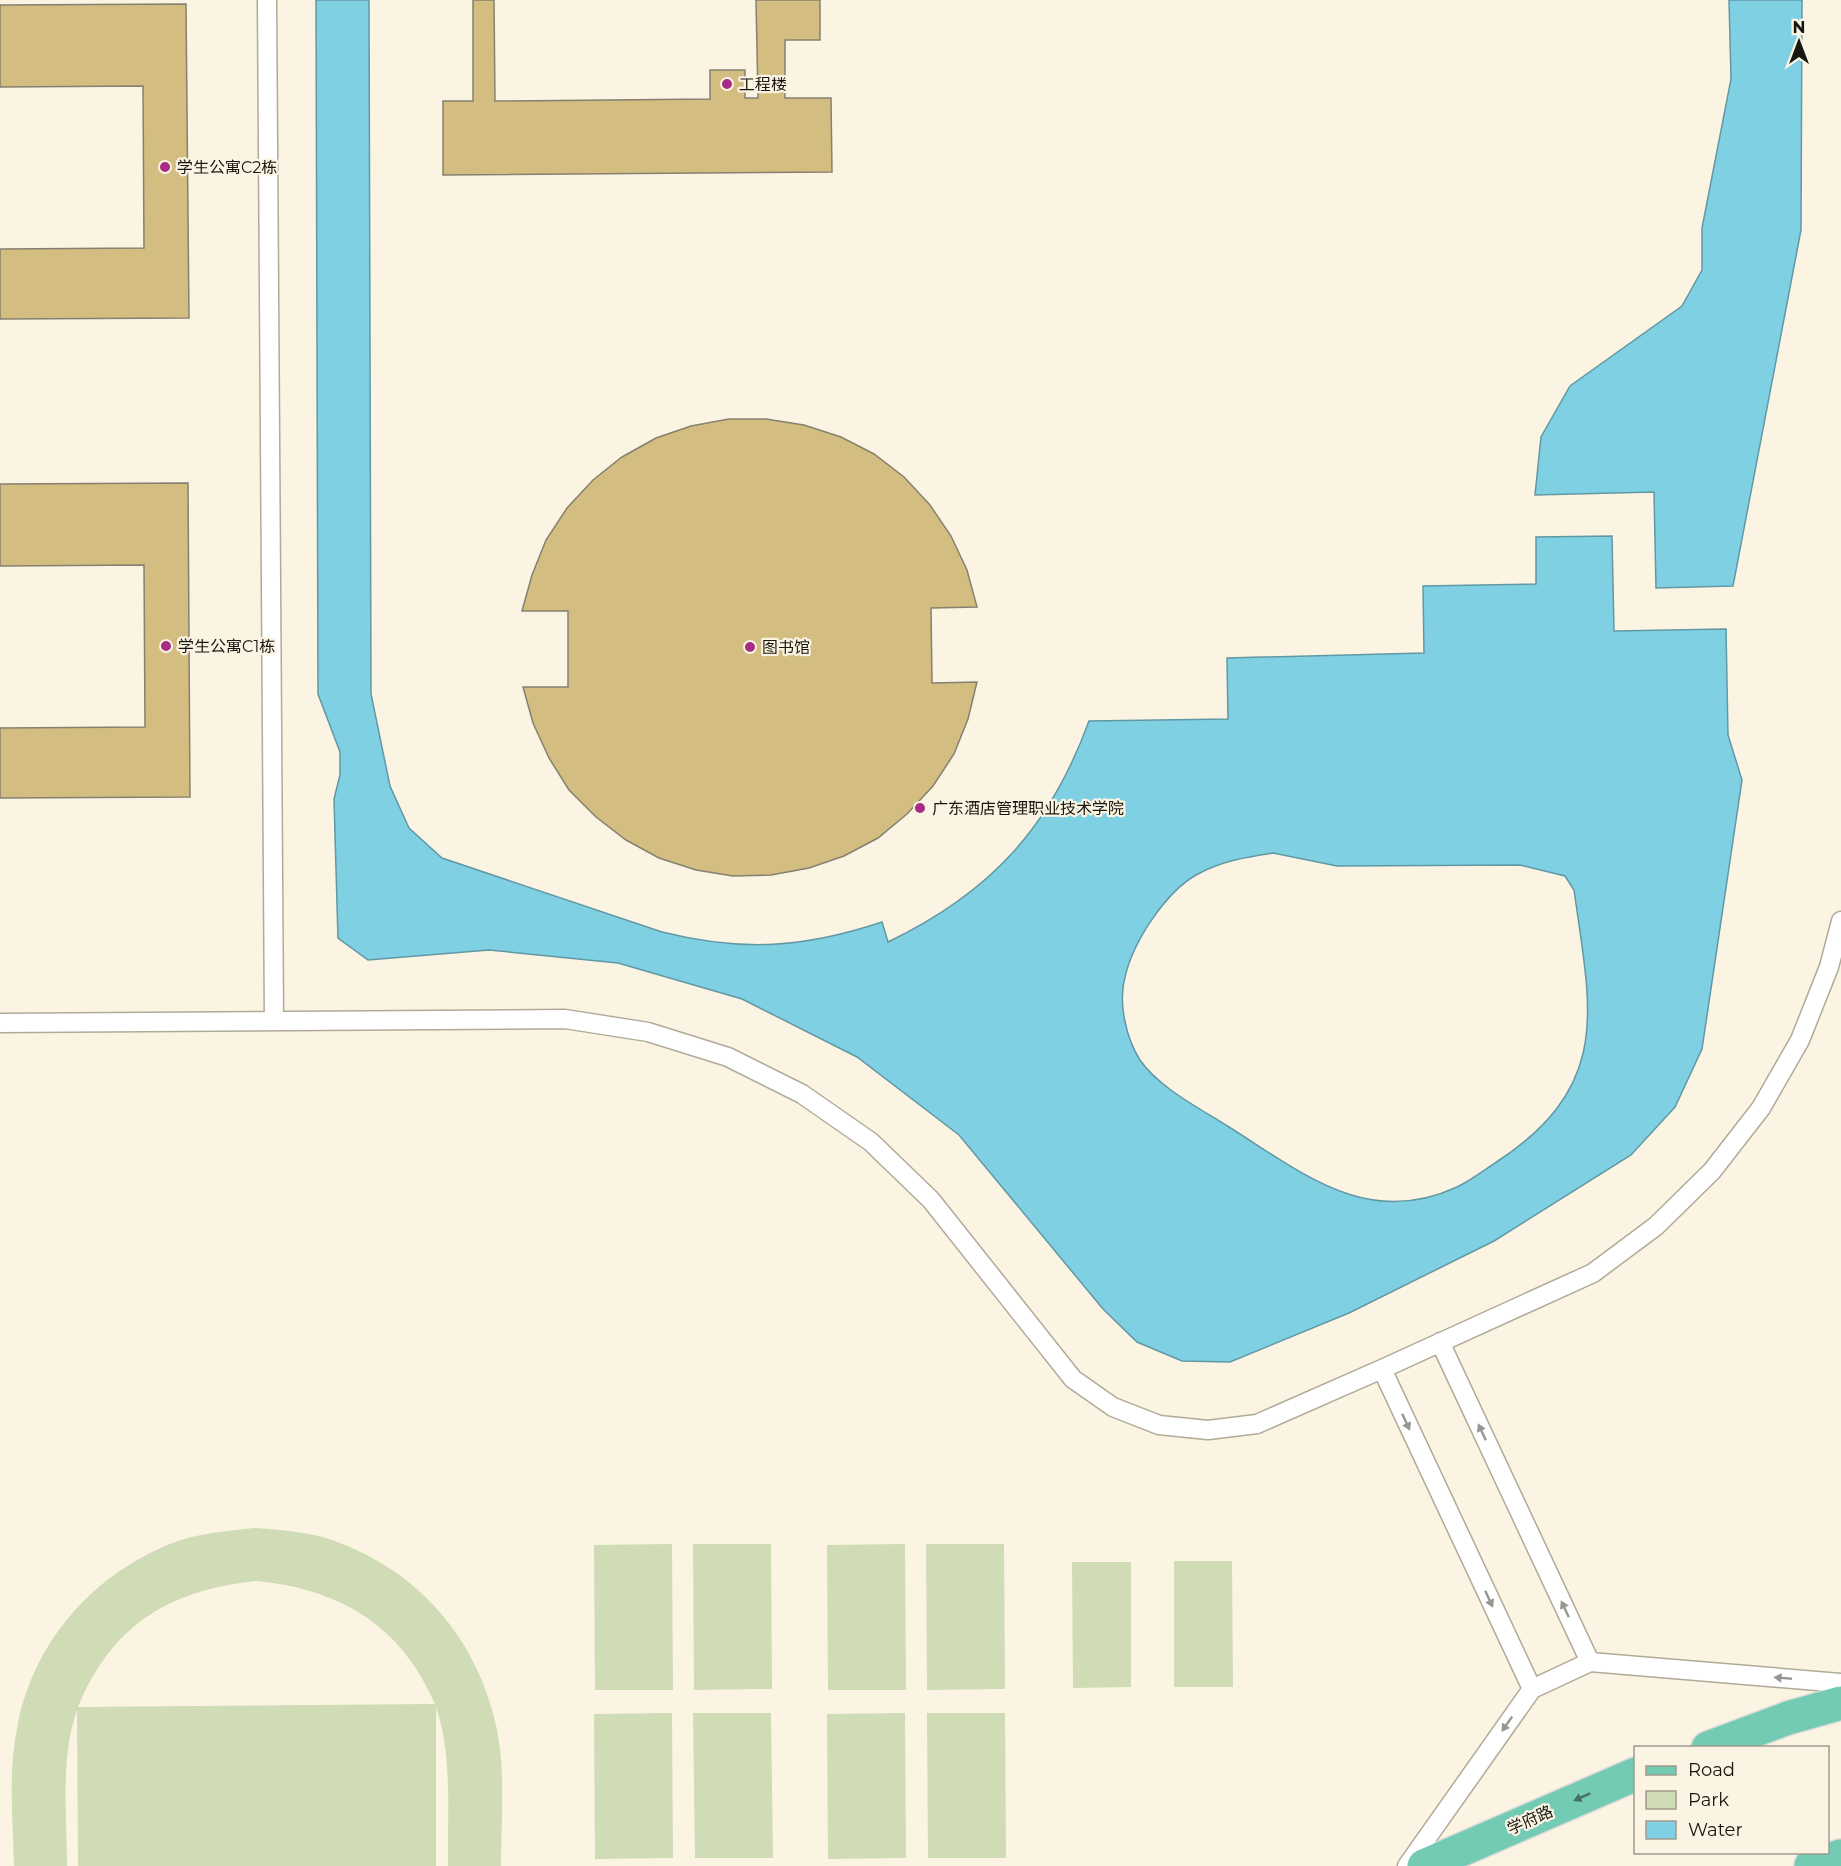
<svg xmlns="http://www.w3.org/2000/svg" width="1841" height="1866" font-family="Montserrat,'Noto Sans SC',sans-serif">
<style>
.green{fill:#cfdcb6;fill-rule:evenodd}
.water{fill:#80d0e4;stroke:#6198a4;stroke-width:1.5;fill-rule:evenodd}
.building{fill:#d3bd80;stroke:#868070;stroke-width:1.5}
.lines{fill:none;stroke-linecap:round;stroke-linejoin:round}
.lane-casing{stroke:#b0aa99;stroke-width:21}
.primary-casing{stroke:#dadad9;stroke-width:36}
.lane{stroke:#fff;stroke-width:18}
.primary{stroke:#73cbb4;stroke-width:33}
.oneway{fill:#979693}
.oneway2{fill:#467062}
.poi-dot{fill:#a62d83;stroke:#fbf4e3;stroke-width:2}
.labels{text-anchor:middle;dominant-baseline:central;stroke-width:4.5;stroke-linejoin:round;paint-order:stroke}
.poi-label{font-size:16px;fill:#181610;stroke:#fbf4e3;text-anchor:start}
.street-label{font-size:16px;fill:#181610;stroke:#fbf4e3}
</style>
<rect width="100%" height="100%" fill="#fbf4e3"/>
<!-- green -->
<path class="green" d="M255,1528C284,1530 313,1532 340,1543C421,1574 477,1640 496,1725C506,1770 501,1820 501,1866H448C447,1814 453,1757 436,1707V1866H78L77,1710C60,1759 67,1815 67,1866H14C13,1821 8,1773 17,1729C32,1644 91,1576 170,1544C197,1533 226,1531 255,1528ZM256,1581C340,1589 401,1625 435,1704L78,1707C112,1625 169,1590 256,1581Z
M672,1544L673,1690H595L594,1545Z
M693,1544H771L772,1689L694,1690Z
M905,1544L906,1690H828L827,1545Z
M926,1544H1004L1005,1689L927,1690Z
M1174,1561H1232L1233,1687H1174Z
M1072,1562H1131V1687L1073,1688Z
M672,1713L673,1858L595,1859L594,1714Z
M693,1713H771L773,1858H695Z
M905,1713L906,1858L828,1859L827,1714Z
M927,1713H1005L1006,1858H928Z"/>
<!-- water -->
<path class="water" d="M316,0H369L371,694L390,786L409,828L442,858L662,932C742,952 804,948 882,922L888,942C990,893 1050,828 1089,721L1228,719L1227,658L1424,653L1423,586L1536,584V537L1612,536L1614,631L1726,629L1728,735L1742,780L1702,1049L1675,1107L1631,1155L1494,1241L1349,1313L1230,1362L1182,1361L1137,1342L1103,1309L959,1135L857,1057L742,999L618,963L489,950L368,960L338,938L334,799L340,775V752L318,694ZM1273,853L1337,866L1520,865L1565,876L1574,890C1591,1011 1613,1086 1495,1163C1483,1171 1470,1181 1457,1187C1367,1229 1301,1172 1229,1127C1201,1109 1159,1088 1140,1060C1126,1038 1118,1003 1125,977C1133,942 1165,893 1196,875C1221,861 1246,857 1273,853Z
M1729,0H1802L1801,230L1733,586L1656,588L1654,492L1535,495L1541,437L1570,386L1682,306L1702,270V228L1731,79Z"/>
<!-- building -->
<path class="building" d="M473,0H494L495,101L710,99V70H745V98H758L756,0H820V40H785V98H831L832,172L443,175V101H473Z
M186,4L189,318L0,319V249L144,248L143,86L0,87V5Z
M729,419H766L804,425L841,437L874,454L904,477L930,505L951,536L967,570L977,607L931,608L932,683L977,682L968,719L954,754L933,786L907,814L878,838L844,856L809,868L771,875L733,876L696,870L659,858L626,840L596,817L569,790L549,758L533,723L523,687H568V611H522L532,575L546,540L567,508L593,480L622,457L656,438L691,426Z
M188,483L190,797L0,798V728L145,727L144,565L0,566V484Z"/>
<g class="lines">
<!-- lane casing -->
<g class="lane-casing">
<path id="lane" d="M267,0L274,1021
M0,1023L565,1019L648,1032L728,1057L802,1094L871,1142L931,1200L1073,1379L1113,1407L1159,1425L1208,1430L1257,1424L1382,1369L1593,1273L1656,1226L1712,1171L1761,1108L1800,1040L1829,967L1841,921
M1440,1342L1590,1662
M1382,1369L1532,1689
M1407,1866L1532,1689L1590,1662L1841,1683"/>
</g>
<!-- primary casing -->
<g class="primary-casing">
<path id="primary" d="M1708,1748L1788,1718L1841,1703
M1424,1866L1636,1774
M1811,1866L1841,1856"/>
</g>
<!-- lane -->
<use href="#lane" class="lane"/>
<!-- primary -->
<use href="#primary" class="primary"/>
</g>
<!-- one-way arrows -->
<defs><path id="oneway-solid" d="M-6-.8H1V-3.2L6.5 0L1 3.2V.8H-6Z" transform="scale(1.5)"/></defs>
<g class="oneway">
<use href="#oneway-solid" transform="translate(1406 1422) rotate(65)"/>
<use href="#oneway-solid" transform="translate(1482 1432) rotate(-115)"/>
<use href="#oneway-solid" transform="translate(1489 1599) rotate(65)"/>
<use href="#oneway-solid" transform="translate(1565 1609) rotate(-115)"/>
<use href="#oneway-solid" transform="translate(1783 1678) rotate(-175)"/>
<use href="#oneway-solid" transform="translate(1507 1724) rotate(125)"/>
</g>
<use class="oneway2" href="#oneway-solid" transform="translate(1582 1797) rotate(156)"/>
<!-- markers -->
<g class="poi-dot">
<circle cx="727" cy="84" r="6"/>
<circle cx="165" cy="167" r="6"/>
<circle cx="166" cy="646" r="6"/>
<circle cx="750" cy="647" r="6"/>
<circle cx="920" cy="808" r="6"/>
</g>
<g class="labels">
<!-- poi labels -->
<g class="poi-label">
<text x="739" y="84">工程楼</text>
<text x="177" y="167">学生公寓C2栋</text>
<text x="178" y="646">学生公寓C1栋</text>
<text x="762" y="647">图书馆</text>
<text x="932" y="808">广东酒店管理职业技术学院</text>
</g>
<!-- street labels -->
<g class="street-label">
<text transform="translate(1530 1820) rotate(-24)">学府路</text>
</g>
</g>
<!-- legend -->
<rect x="1634" y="1746" width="195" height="108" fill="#fbf4e3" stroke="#a09b8f" stroke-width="1.5"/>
<rect x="1646" y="1766" width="30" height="9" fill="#73cbb4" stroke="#a09b8f" stroke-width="1.5"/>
<text x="1688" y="1776" font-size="18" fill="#181610">Road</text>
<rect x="1646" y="1791" width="30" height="18" fill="#cfdcb6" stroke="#a09b8f" stroke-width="1.5"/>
<text x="1688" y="1806" font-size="18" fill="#181610">Park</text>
<rect x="1646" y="1821" width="30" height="18" fill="#80d0e4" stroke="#a09b8f" stroke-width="1.5"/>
<text x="1688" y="1836" font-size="18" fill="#181610">Water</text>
<!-- north arrow -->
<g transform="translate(1799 42)" stroke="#fbf4e3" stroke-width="4.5" paint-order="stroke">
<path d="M0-4.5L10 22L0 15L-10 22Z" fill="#181610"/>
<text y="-9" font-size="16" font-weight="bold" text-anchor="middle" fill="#181610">N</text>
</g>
</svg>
